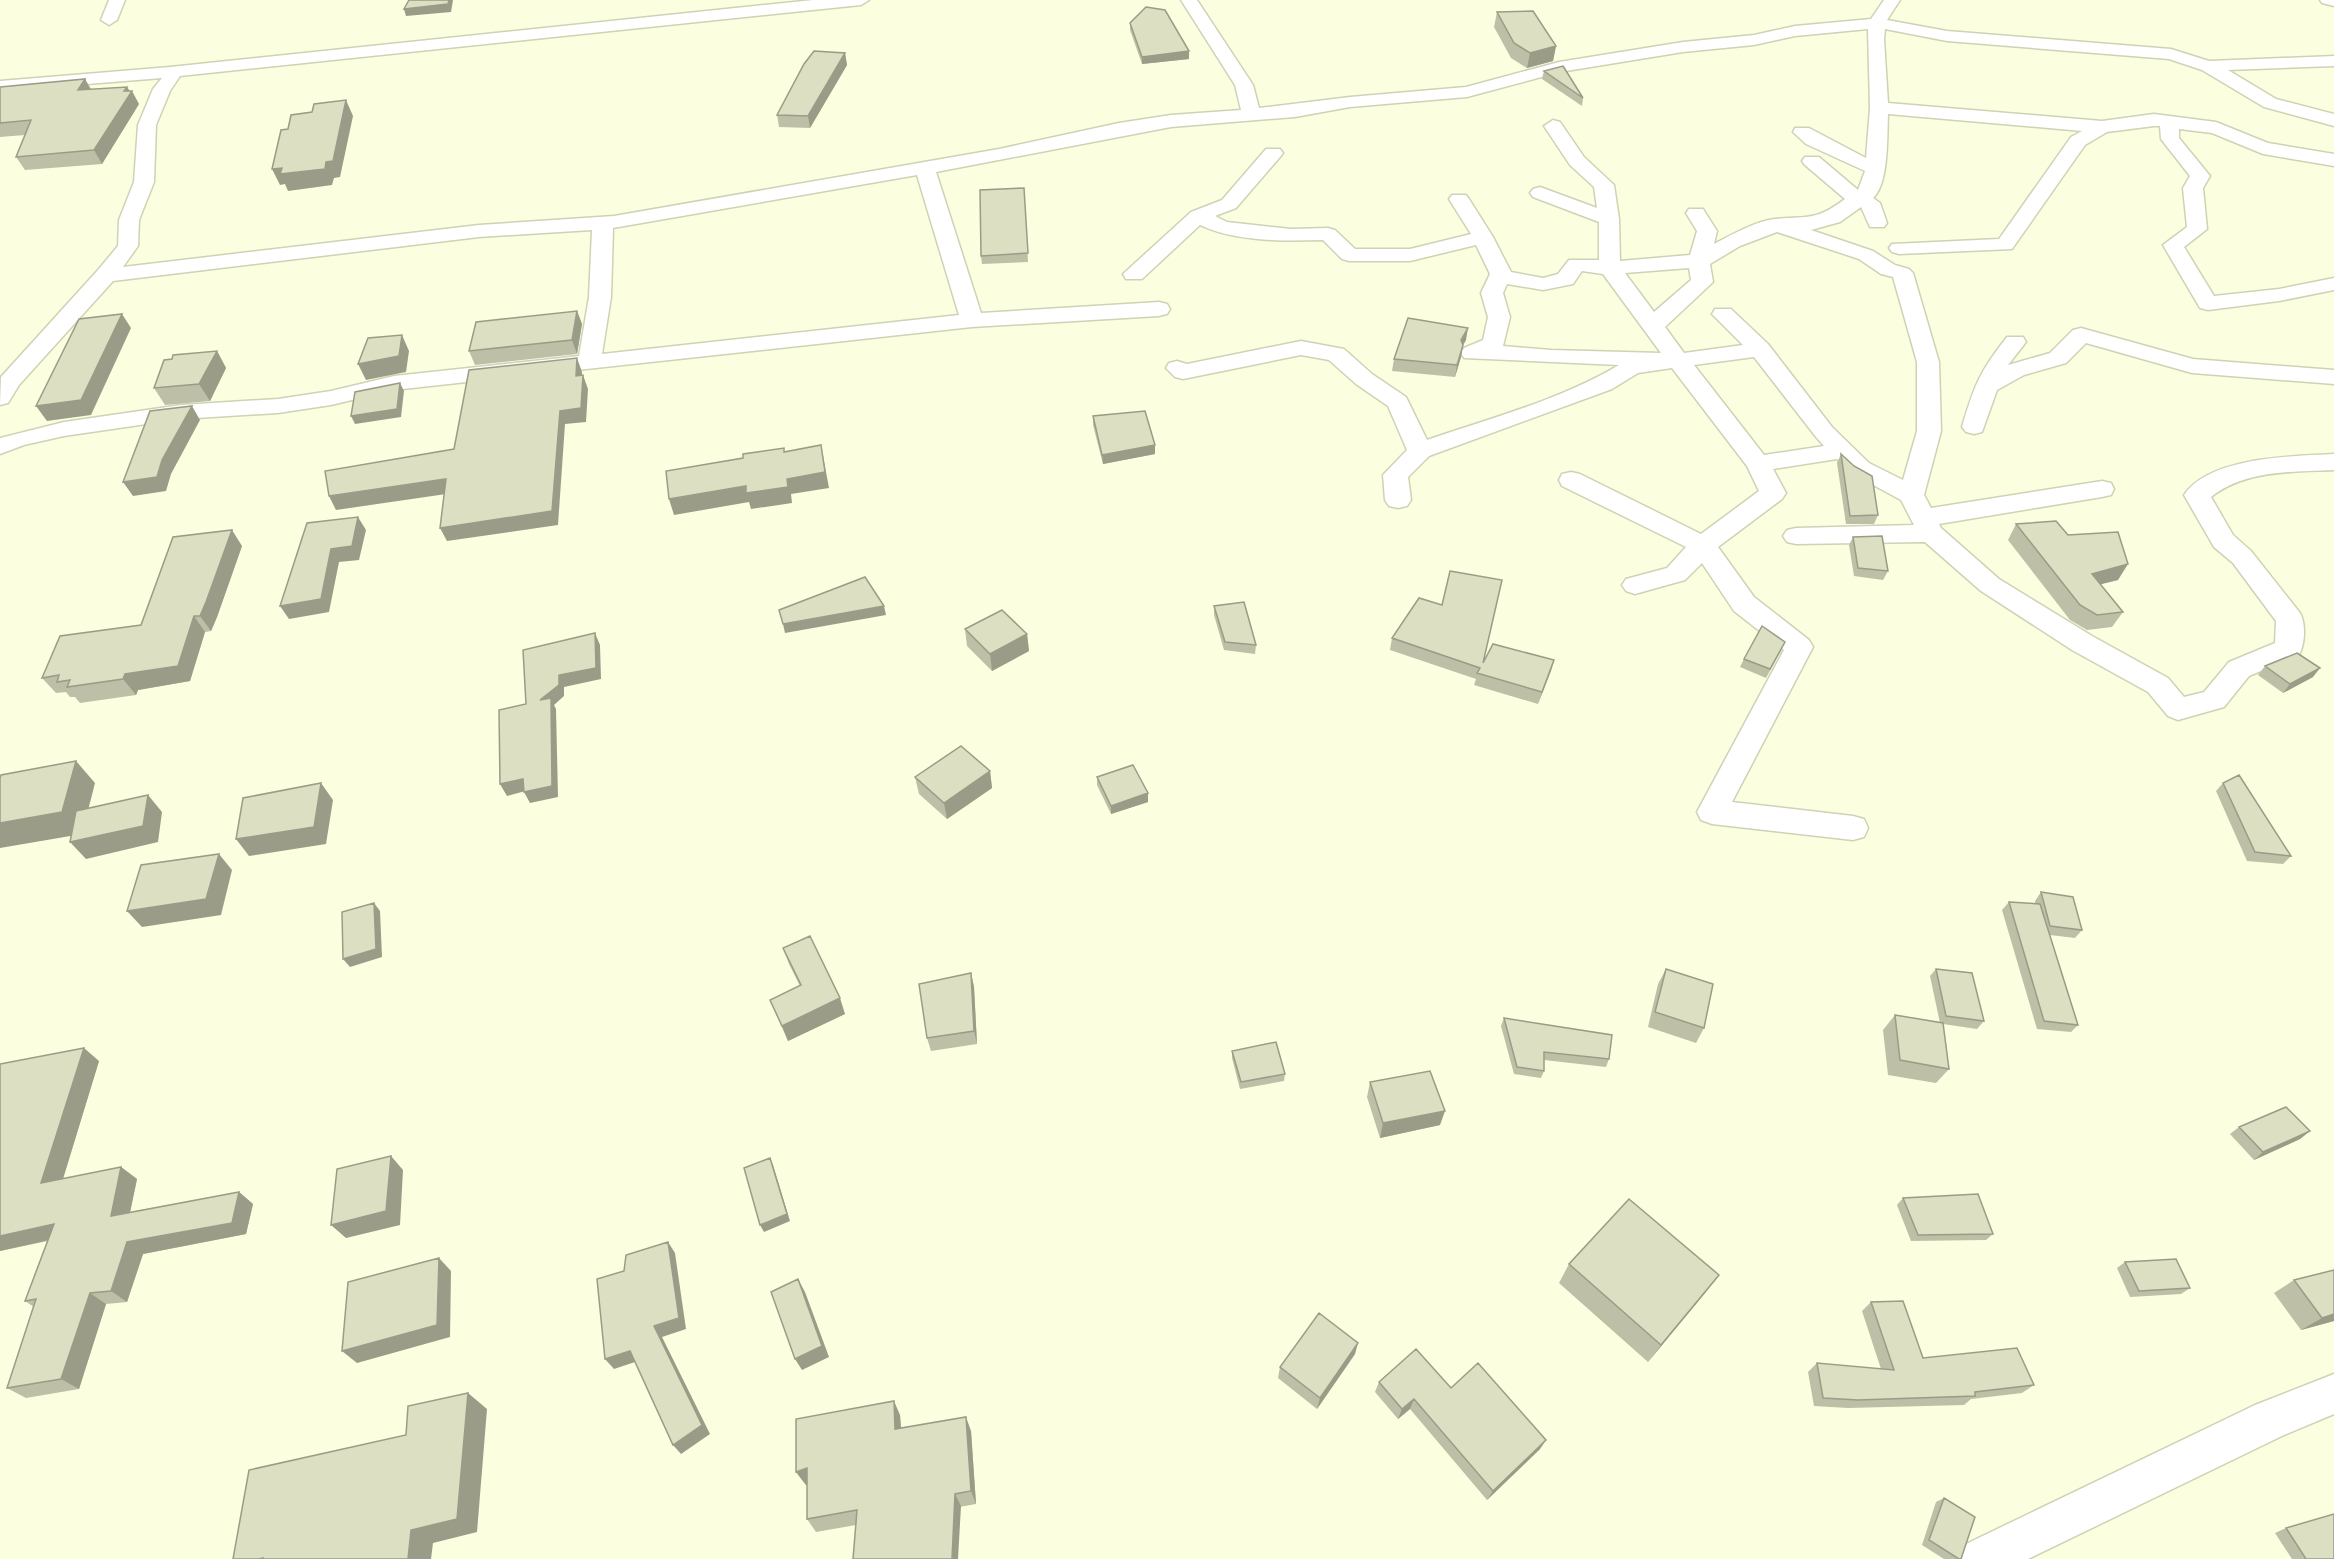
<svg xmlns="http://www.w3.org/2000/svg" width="2334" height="1559" font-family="'Roboto Serif',serif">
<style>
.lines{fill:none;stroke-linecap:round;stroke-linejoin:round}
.street-casing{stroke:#cfd2b4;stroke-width:3}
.street{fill:#fff;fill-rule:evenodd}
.wall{fill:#bdc0a6}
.shaded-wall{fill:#9a9c87}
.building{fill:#dcdfc1;stroke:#9a9c87;stroke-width:1.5}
</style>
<rect width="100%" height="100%" fill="#fbfedf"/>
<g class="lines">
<!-- street casing -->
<g class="street-casing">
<path id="street" d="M109,0H125L117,20L109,25L101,20Z
M813,0H869L861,5L180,76L170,91L156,125L154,182L139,220L138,246L123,267L479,225L614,216L999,149L1119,123L1171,115L1241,110L1235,85L1181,0H1197L1253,85L1259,108L1350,97L1466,87L1559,62L1683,42L1754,35L1795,26L1871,19L1884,0H1900L1887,20L1947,31L2171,49L2209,61L2334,56V66L2228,70L2276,99L2334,114V126L2264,107L2202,70L2169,59L1947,41L1885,29L1884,39L1888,103L2102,121L2154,114L2216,122L2268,143L2334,154V166L2263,154L2212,133L2179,129V138L2210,176L2203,188L2207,229L2184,247L2214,296L2279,289L2334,278V290L2279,301L2208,310L2200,308L2163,245L2187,227L2183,188L2190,176L2161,139L2160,126H2154L2107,132L2085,145L2012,249L1899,254L1892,252L1889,248L1892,244L1999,239L2071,137L2082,131L1888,114C1887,135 1889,184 1873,198L1880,203L1887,223L1884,227H1870L1861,207L1840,222L1811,230L1873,251L1895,265L1909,269L1913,273L1939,362L1941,431L1924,495L1931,508L2102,481L2111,483L2114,489L2111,495L2102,497L1939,524L1941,528L1999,579L2092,636L2168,678L2184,697L2204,692L2229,662L2275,643L2276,621L2233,563L2214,547L2184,495C2209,457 2293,456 2334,454V470C2292,472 2245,470 2211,497L2233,535L2251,551L2300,613C2306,624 2305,644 2299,655L2249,676L2224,707L2178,720L2168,716L2148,692L2072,650L1981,591L1925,542L1796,544L1787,542L1783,536L1787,530L1796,528L1914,525L1901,500L1851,473L1837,459L1773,469L1786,493L1782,499L1718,547L1754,597L1809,640L1813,647L1732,802L1853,816L1864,819L1868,828L1864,837L1853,840L1712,824L1701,820L1697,812L1784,650L1734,611L1702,563L1685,580L1635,594L1626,591L1622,585L1626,579L1667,568L1686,547L1562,486L1559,480L1562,474L1571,472L1580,474L1701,534L1759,491L1747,466L1672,368L1638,373L1612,389L1429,456L1408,477L1411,500L1407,506L1398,508L1389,506L1385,500L1383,475L1407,450L1388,406L1356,384L1329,360L1301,355L1183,379L1175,377L1166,368L1169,363L1177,361L1187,364L1301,341L1344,349L1372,374L1406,397L1427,440C1491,418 1560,400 1619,365L1464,358L1461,353L1464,348L1483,340L1488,317L1481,293L1490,274L1476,245L1410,261H1349L1342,259L1323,240C1283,241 1236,242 1200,225L1142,279H1126L1123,274L1191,212L1222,200L1266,149H1280L1283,153L1280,157L1236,208L1215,216L1227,222L1291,229L1328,228L1335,230L1355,249H1410L1471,234L1449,199L1452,195H1466L1469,199L1493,237L1511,272L1543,278L1558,274L1569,260H1599V222L1533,197L1530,193L1533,189L1540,187L1597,208L1594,187L1570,165L1544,126L1553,120L1560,122L1584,157L1614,185L1619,219L1620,261L1690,255L1697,231L1686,213L1689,209H1703L1717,231L1714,244C1731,235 1756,221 1775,219C1808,216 1816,221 1845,199L1805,165L1802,161L1805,157H1819L1858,190L1865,171L1806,144L1793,132L1795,128H1809L1866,158L1870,108L1868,29L1795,36L1754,45L1683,52L1560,72L1467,97L1350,107L1295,117L1171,127L936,172L981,313L1159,302L1167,304L1170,309L1167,314L1159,316L972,327L394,390L331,405L278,413L181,419L64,436L24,445L0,454V438L64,422L181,405L278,399L331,391L394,376L579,356L589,297L592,230L479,237L113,281L19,385L8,403L0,405L1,377L98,270L118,246L119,220L134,182L138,125L153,89L162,78L0,91V81L170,67ZM917,175L959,315L602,354L611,297L613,228ZM1777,232L1859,259L1881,274L1893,277L1917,362V431L1903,480L1869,463L1832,427L1768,344L1731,309H1715L1712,314L1743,345L1684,353L1665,327L1713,282L1710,264L1740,246ZM1689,268L1691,280L1654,312L1625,273ZM1582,271L1603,274L1661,353L1551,350L1503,346L1510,317L1503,293L1507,284L1543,290L1573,284ZM1754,357L1816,437L1824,446L1764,455L1694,365Z
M2320,0H2334V6L2322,3Z
M2081,328L2193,359L2334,370V384L2192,373L2086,343L2066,363L2024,375L1997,390L1982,432L1974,434L1966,432L1962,427C1974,386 1980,371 2007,337H2023L2026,342L2008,365L2050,353L2073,330Z
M2334,1374V1414L2284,1435L2028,1559H1959L1966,1544L2255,1405Z"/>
</g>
<!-- street -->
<use href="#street" class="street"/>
</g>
<!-- wall -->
<path class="wall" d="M1497,12L1556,46L1553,61L1527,68L1511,58L1494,27Z
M1130,23L1189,59L1142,64L1130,30Z
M845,53L847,65L810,128L779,127L777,115Z
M1544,71L1583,98L1582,106L1542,79Z
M85,79L91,89L130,91L139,104L102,164L25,170L16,157L25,135L0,137V87Z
M1024,188L1028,262L982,264L981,256Z
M577,311L582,324L577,354L475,365L469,351Z
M1466,340L1463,345L1461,357L1455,377L1392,371L1394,359Z
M217,351L226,368L210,401L165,405L154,388L172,359Z
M1093,416L1155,445V454L1103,464L1093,425Z
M1841,454L1878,515L1874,524H1846L1837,463Z
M2016,524L2068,535L2118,580L2100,584L2123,612L2112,627L2087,630L2070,620L2008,540Z
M1853,537L1888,571L1883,580L1854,576L1849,545Z
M242,546L217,617L211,631L205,632L190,681L138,690L136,695L80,703L75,697H70L66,692L56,693L42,678L141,625Z
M1214,606L1256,645L1255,654L1224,650L1214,615Z
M965,629L1027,634L1029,651L992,671L967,646Z
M1392,638L1483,663L1554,660L1538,704L1474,685L1476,679L1390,650Z
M1781,651L1766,678L1740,667L1744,659Z
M2265,666L2313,677L2283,693L2258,675Z
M990,771L992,788L947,819L919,794L915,777Z
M1097,777L1148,793V802L1111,814L1097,785Z
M2223,783L2291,856L2283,864L2247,861L2216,791Z
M2041,892L2082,930L2075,938L2050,935L2078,1025L2071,1032L2037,1029L2002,910L2009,902L2035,904V901Z
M783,948L845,1014L788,1041L770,1000L800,986L789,964Z
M1666,969L1704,1028L1696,1043L1648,1027L1658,984Z
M1936,969L1984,1021L1977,1029L1943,1024L1949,1069L1936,1083L1888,1075L1883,1030L1895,1015L1940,1023L1930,976Z
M971,973L974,987L977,1044L931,1051L927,1038Z
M1504,1018L1609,1059L1606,1067L1544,1060V1071L1541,1078L1514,1074L1501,1026Z
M1232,1051L1285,1074L1284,1081L1240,1089L1232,1058Z
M99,1061L63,1179L121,1167L137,1179L130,1212L239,1192L253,1204L246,1234L143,1254L127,1302L106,1304L79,1389L26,1398L7,1388L34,1307L25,1301L48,1241L0,1251V1064Z
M1370,1082L1440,1125L1380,1138L1367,1097Z
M2239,1127L2310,1131L2300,1139L2254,1160L2230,1134Z
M1903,1198L1993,1234L1986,1240L1911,1241L1897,1205Z
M2125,1262L2190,1288L2181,1294L2130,1297L2117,1268Z
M1569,1264L1705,1293L1648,1362L1559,1283Z
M2294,1280L2334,1321L2301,1330L2274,1293Z
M1871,1302L1923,1358L2034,1385L2022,1393L1971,1399L1964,1405L1848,1408L1814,1406L1808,1372L1817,1363L1881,1369L1862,1311Z
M1355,1354L1317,1409L1278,1378L1280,1367Z
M1379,1382L1540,1449L1487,1500L1410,1409L1398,1419L1375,1392Z
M900,1415L901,1428L971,1431L976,1504L816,1532L807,1519V1485H806L796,1472Z
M1944,1498L1961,1559H1944L1922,1545L1936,1502Z
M2286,1528L2334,1559H2292L2275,1533Z"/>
<!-- shaded-wall -->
<path class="shaded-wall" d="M449,0H453L451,12L406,16L404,9Z
M1556,46L1553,61L1527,68L1530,53Z
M1189,51V59L1142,64V57Z
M845,53L847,65L810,128L808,116Z
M85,79L92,92L78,90Z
M127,87L131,93L132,91L139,104L102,164L94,150Z
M346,100L353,116L340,177L334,178L332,185L288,191L285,184L280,185L272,169L326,162Z
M577,311L582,324L577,354L572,340Z
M122,314L131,328L91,415L47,421L36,406Z
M1468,328L1466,340L1459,352L1461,340Z
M402,335L409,351L406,372L366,380L358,364Z
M1463,345L1461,357L1455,377L1457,365Z
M217,351L226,368L210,401L199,384Z
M577,358L582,372L581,390L576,376Z
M583,375L588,389L586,422L565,424L558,525L447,541L440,528L560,411Z
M400,383L404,391L401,417L355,424L351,416Z
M192,406L200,420L171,474L166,491L133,496L123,482L162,460Z
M821,445L829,488L791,494L792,503L751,509L749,502L674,515L669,499L787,479Z
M1155,445V454L1103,464L1102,455Z
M446,479L453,493L336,510L329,496Z
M358,517L366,530L359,560L339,562L329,612L289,619L280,606L331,549Z
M232,530L242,546L217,617L211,631L200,616Z
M2128,564L2118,580L2082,589L2092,574Z
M884,606L886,615L785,633L783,624Z
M194,616L205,632L190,681L138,690L136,695L123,679L125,674Z
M595,633L600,645L601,679L564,687V696L554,705L556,709L558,797L530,803L524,792L540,700L559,675Z
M1027,634L1029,651L992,671L990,654Z
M1554,660L1551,671L1538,704L1542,692Z
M2320,668L2313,677L2283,693L2290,684Z
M76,761L95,783L82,834L0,848V823Z
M990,771L992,788L947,819L944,803Z
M523,779L529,790L507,796L500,784Z
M321,783L333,800L326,844L249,856L236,839Z
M1148,793V802L1111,814V806Z
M148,795L162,812L158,842L86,859L70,842Z
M219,854L232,870L221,915L142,927L127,911Z
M374,903L380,911L382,957L350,967L343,959Z
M971,973L974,987L977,1044L974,1031Z
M840,998L845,1014L788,1041L782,1026Z
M84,1048L99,1061L58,1195L41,1183Z
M1445,1111L1440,1125L1380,1138L1383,1123Z
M2310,1131L2300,1139L2254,1160L2263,1152Z
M391,1156L403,1170L400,1225L346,1238L331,1225Z
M770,1158L773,1165L790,1221L764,1232L760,1225Z
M121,1167L137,1179L127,1227L111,1216Z
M239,1192L253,1204L246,1234L143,1254L127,1302L111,1291L127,1242Z
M54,1224L71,1235L0,1251V1236Z
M668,1242L675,1253L686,1329L662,1337L710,1434L681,1454L673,1445L654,1326Z
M439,1258L451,1271L450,1337L357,1363L342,1351Z
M1719,1275L1705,1293L1648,1362L1661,1345Z
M798,1279L805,1292L829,1357L802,1370L795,1359Z
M90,1293L106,1304L79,1389L61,1379Z
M2334,1314V1321L2301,1330L2322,1318Z
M1358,1343L1355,1354L1317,1409L1320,1398Z
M630,1351L638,1361L614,1369L605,1359Z
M468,1393L487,1409L477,1532L433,1543L431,1559H408L411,1530Z
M1414,1399L1410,1409L1398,1419L1402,1409Z
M894,1401L900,1415L902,1443L895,1429Z
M966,1417L971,1431L976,1504L971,1491Z
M1546,1440L1540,1449L1487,1500L1493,1491Z
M807,1468L816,1482L806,1485L796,1472Z
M955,1494L961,1506L958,1559H952Z"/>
<!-- building -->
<path class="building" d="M409,0H449L448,4L404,9Z
M1146,7L1165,10L1189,51L1142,57L1130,23Z
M1533,11L1556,46L1530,53L1514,43L1497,12Z
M814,51L845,53L808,116L777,115L804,64Z
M1563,66L1583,98L1544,71Z
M85,79L78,90L127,87L124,91H132L94,150L16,157L31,120L0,123V87Z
M346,100L333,161L326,162L325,169L280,174L282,168L272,169L281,130L288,129L291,115L312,112L314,104Z
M1024,188L1028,253L981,256L980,190Z
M577,311L572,340L469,351L476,322Z
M122,314L81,400L36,406L79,319Z
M1408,318L1468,328L1461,340L1463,345L1457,365L1394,359Z
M402,335L399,356L358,364L368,338Z
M217,351L199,384L154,388L164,360L172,359L173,355Z
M577,358L576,376L583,375L581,408L560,411L552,511L440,528L446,479L329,496L325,471L454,449L469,370Z
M400,383L397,409L351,416L355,392Z
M192,406L162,460L157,477L123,482L150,411Z
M1145,411L1155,445L1102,455L1093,416Z
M821,445L825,472L787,479L788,487L746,493V486L669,499L666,471L743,458V454L784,448V452Z
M1841,454L1854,466L1872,476L1878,515L1850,516Z
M358,517L352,546L331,549L321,599L280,606L307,523Z
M2056,521L2068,535L2118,532L2128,564L2092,574L2123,612L2097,615L2080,605L2016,524Z
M232,530L206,602L200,616H194L178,666L125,674L123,679L67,687L70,680L57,682L59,675L42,678L60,636L141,625L173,537Z
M1882,536L1888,571L1858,568L1853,537Z
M1450,571L1502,580L1483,663L1493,644L1554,660L1542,692L1477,673L1480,668L1392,638L1419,598L1442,605Z
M865,577L884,606L783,624L779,610Z
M1244,602L1256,645L1225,642L1214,606Z
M1002,610L1027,634L990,654L965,629Z
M1762,626L1785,642L1770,669L1744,659Z
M595,633L596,668L559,675V685L540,700L551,698L552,786L524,792L523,779L500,784L499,710L526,704L523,650Z
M2297,653L2320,668L2290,684L2265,666Z
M961,746L990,771L944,803L915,777Z
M76,761L62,812L0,823V778L1,775Z
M1133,765L1148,793L1111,806L1097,777Z
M2239,775L2291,856L2255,852L2223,783Z
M321,783L314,827L236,839L243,798Z
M148,795L143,826L70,842L76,811Z
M219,854L206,899L127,911L141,865Z
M2041,892L2073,897L2082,930L2050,926Z
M2009,902L2040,904L2078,1025L2044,1021Z
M374,903L376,949L343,959L342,912Z
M810,936L840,998L782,1026L770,1000L801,985L783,948Z
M1666,969L1713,984L1704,1028L1655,1012Z
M1936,969L1972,973L1984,1021L1946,1016Z
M971,973L974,1031L927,1038L919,984Z
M1895,1015L1943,1023L1949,1069L1900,1060Z
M1504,1018L1612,1035L1609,1059L1544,1052V1071L1517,1067Z
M1276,1042L1285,1074L1241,1082L1232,1051Z
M84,1048L41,1183L121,1167L111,1216L239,1192L232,1223L127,1242L111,1291L90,1293L61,1379L7,1388L36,1299L25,1301L54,1224L0,1236V1064Z
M1430,1071L1445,1111L1383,1123L1370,1082Z
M2286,1107L2310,1131L2263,1152L2239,1127Z
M391,1156L386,1211L331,1225L337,1169Z
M770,1158L787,1214L760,1225L744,1168Z
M1978,1194L1993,1234L1918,1235L1903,1198Z
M1629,1199L1719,1275L1661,1345L1569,1264Z
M668,1242L679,1318L654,1326L702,1425L673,1445L630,1351L605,1359L597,1279L624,1271L626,1255Z
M439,1258L437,1325L342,1351L348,1282Z
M2176,1259L2190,1288L2139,1291L2125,1262Z
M2334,1270V1314L2322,1318L2294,1280Z
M798,1279L822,1346L795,1359L771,1292Z
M1903,1301L1923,1358L2017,1348L2034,1385L1975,1392V1396L1858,1400L1823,1398L1817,1363L1894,1370L1871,1302Z
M1319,1313L1358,1343L1320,1398L1280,1367Z
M1416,1349L1451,1388L1478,1363L1546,1440L1493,1491L1414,1399L1402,1409L1379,1382Z
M468,1393L457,1519L411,1530L408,1559H263V1558L259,1559H233L249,1470L406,1435L408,1406Z
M894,1401L895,1429L966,1417L971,1491L955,1494L952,1559H853L857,1510L807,1519V1468L796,1472V1419Z
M1944,1498L1975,1517L1961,1559H1959L1929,1540Z
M2334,1514V1559H2306L2286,1528Z"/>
</svg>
